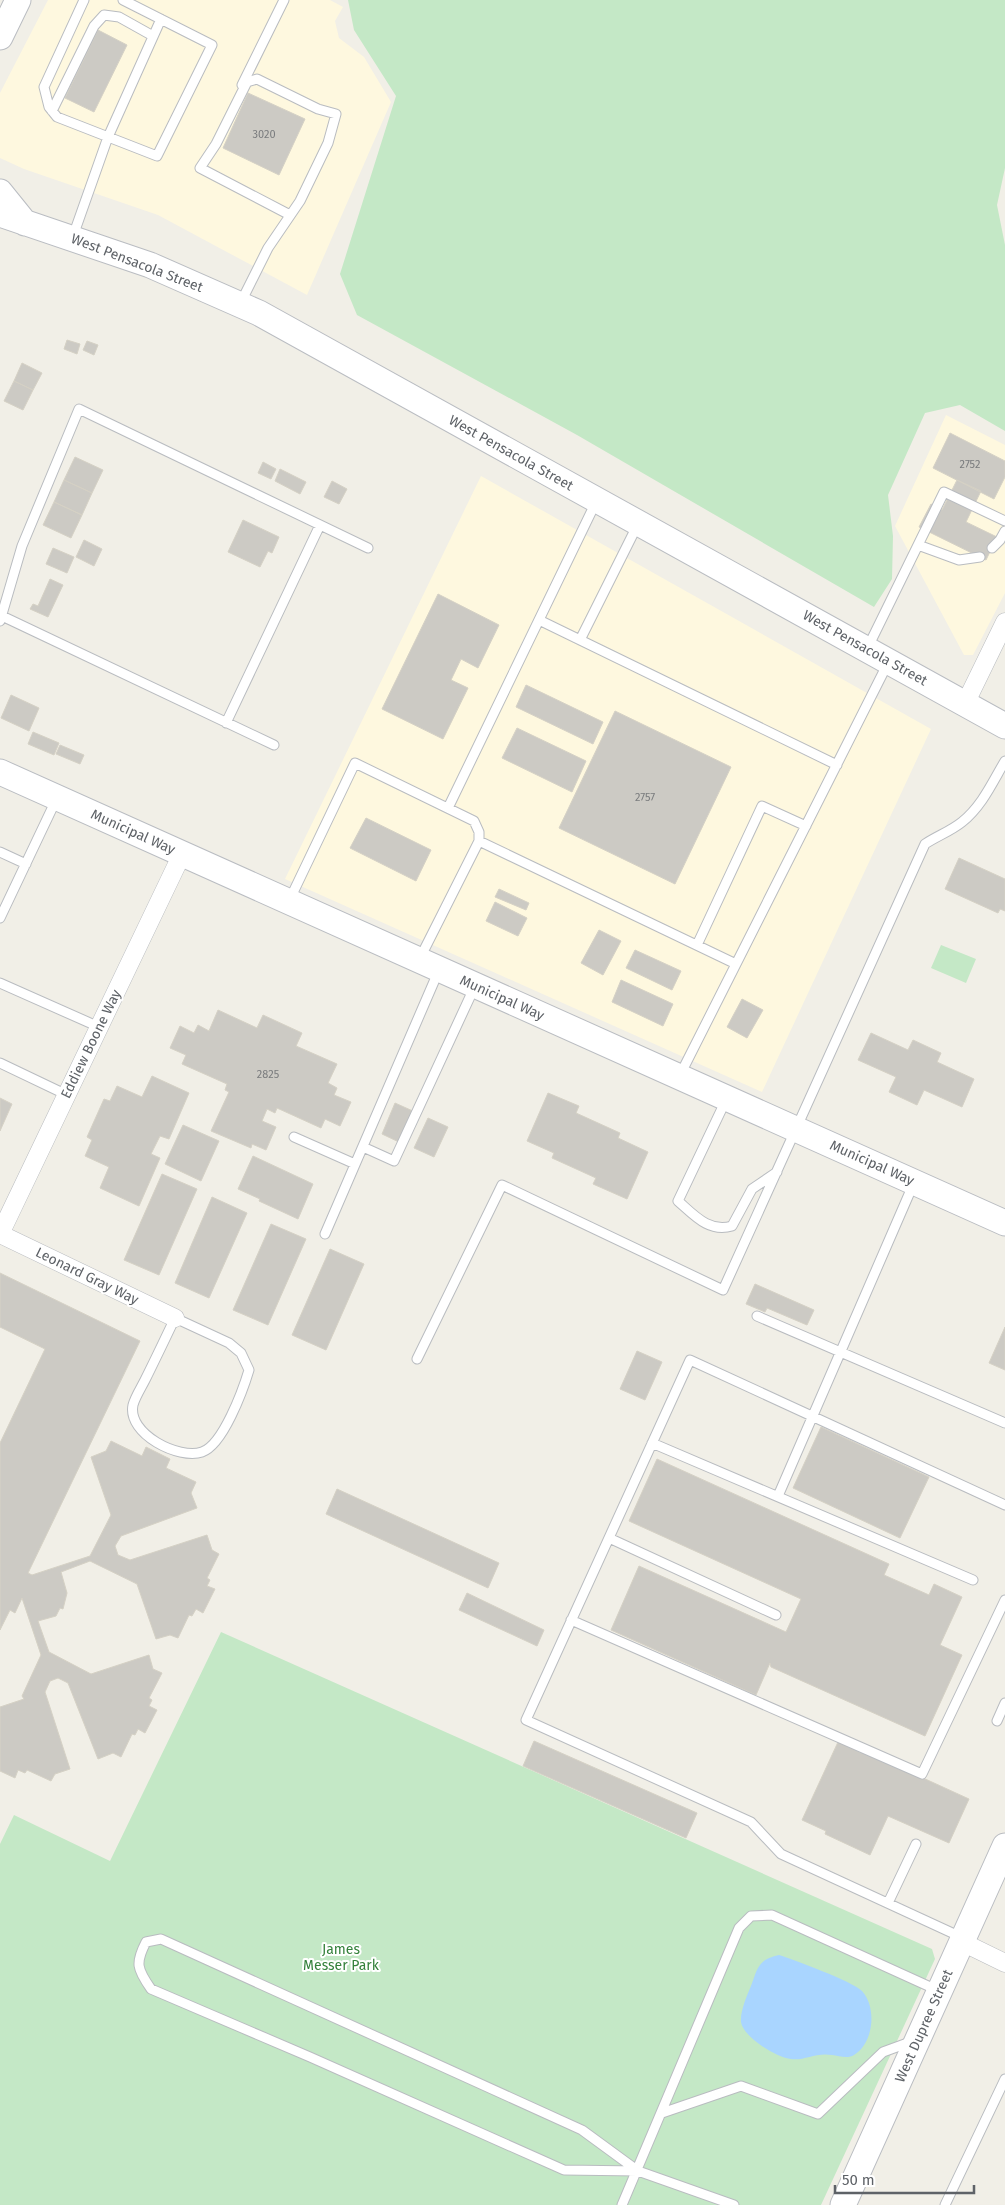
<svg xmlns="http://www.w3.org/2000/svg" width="1005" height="2205" font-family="'Fira Sans',sans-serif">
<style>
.commercial{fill:#fef8df}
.green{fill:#c4e8c6}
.water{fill:#a9d5ff}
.building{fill:#cccac4;stroke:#d5d1c5}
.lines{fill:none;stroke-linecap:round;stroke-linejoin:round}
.lane-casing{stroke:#b9bcc0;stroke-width:11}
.street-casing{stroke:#b9bcc0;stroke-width:19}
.secondary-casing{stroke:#babdc2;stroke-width:27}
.lane{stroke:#fff;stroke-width:9}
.street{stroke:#fff;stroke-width:18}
.secondary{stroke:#fff;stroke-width:25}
.labels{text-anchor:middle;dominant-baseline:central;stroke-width:4;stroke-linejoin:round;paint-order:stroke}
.number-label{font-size:11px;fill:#7a7c7e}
.street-label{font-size:14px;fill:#5e6267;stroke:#fff}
.park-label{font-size:14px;fill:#34813b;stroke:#fff}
</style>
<rect width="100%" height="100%" fill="#f1efe7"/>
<!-- commercial -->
<path class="commercial" d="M48,0H330L343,7L335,21L339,38L364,57L391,102L307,295L158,215L24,169L0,158V93Z
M946,415L1005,445V593L973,655H964L895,526Z
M481,476L931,729L762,1092L285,879Z"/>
<!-- green -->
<path class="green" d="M348,0H1005V168L997,205L1005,245V431L960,405L925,413L888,495L893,536L892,579L874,607L577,435L357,315L340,274L396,96L354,30Z
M941,945L976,959L966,983L931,968Z
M221,1632L932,1949L935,1959L821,2205H0V1844L14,1815L110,1861Z"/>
<!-- water -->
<path class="water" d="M779,1955C794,1960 852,1981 862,1991C877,2007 874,2043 854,2055C848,2059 839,2056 832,2055C816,2052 804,2061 791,2059C777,2058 743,2037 741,2022C740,2012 747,1995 751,1986C758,1967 758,1960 779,1955Z"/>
<!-- building -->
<path class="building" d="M98,30L127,45L94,112L65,98Z
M248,93L305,119L279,175L223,148Z
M67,340L80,344L77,354L64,349Z
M87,341L98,345L94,355L83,350Z
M22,363L42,373L33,390L14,381Z
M14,381L33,390L23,410L4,401Z
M950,433L1005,461V477L994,499L933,468Z
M75,457L103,470L92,493L64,480Z
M263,462L276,469L271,479L258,473Z
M280,469L306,482L300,494L275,481Z
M64,480L92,493L82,515L54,502Z
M957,480L981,491L966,522L997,537L986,560L919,527L931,504L942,510Z
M332,481L347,489L339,504L324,497Z
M54,502L82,515L71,538L43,525Z
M243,520L279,537L272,553L268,551L260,567L228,552Z
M84,540L102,549L94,566L76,557Z
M53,548L74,557L67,573L46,564Z
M50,579L63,585L48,617L30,609L33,604L38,606Z
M438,594L499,625L478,668L461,659L451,680L468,688L443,739L382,709Z
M526,685L603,722L593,744L516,707Z
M11,695L39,708L29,731L1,718Z
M615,711L731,767L675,884L559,828Z
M517,728L586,761L572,792L502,758Z
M33,732L59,743L54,755L28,744Z
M60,745L84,755L80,764L56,754Z
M366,818L431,850L416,881L350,848Z
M959,858L1005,879V911L1000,909L998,913L945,889Z
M499,889L529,903L526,910L495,897Z
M495,902L527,918L518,936L486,921Z
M599,930L621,941L603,975L581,963Z
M635,950L681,971L672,990L626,968Z
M621,980L673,1004L663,1026L612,1002Z
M742,999L763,1010L747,1038L727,1027Z
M218,1010L257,1028L263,1015L302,1033L296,1046L337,1064L328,1083L337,1088L334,1095L351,1102L340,1126L325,1119L321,1128L277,1108L275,1113L267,1109L262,1121L276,1127L266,1150L252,1144L251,1148L211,1131L229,1092L225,1090L227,1084L182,1064L186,1055L170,1048L180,1026L194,1033L198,1025L209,1031Z
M871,1033L908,1050L913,1040L941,1053L937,1062L974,1079L962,1107L924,1090L917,1105L889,1092L896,1077L858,1060Z
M152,1076L189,1093L169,1139L160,1136L151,1154L160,1158L139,1206L100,1188L109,1167L85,1156L92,1140L87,1137L104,1099L110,1101L117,1086L142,1097Z
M548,1093L579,1106L576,1113L620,1133L618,1138L648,1152L627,1199L593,1184L596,1178L552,1158L554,1153L527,1141Z
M0,1098L12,1104L0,1131Z
M395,1103L415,1112L401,1143L382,1134Z
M428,1118L448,1127L434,1157L414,1148Z
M183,1125L219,1141L201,1181L165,1164Z
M253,1156L313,1184L298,1219L259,1201L260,1199L238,1189Z
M162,1174L197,1189L159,1275L124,1260Z
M212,1197L247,1213L209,1298L175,1283Z
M271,1224L306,1239L268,1325L233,1310Z
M330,1249L364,1264L326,1350L292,1335Z
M0,1273L140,1341L28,1573L32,1575L90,1556L111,1515L91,1457L106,1451L111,1441L142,1456L146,1447L170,1459L166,1468L196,1482L191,1493L197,1508L121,1536L115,1546L118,1555L130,1560L207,1535L212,1550L219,1554L207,1578L210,1580L207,1586L215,1589L203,1613L196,1609L192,1616L189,1615L178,1638L170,1635L156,1639L137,1584L90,1561L61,1572L67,1593L63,1609L60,1608L56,1616L38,1621L49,1652L91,1674L149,1655L153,1669L162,1673L149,1698L152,1700L149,1706L157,1710L145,1733L138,1729L135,1735L132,1734L121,1757L113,1753L98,1759L68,1683L58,1678L50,1681L45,1692L70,1769L55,1774L51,1781L27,1770L25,1773L18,1770L15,1778L0,1771V1707L24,1699L22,1696L41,1655L22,1598L15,1613L10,1610L0,1630V1443L45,1349L0,1327Z
M755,1284L814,1310L807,1325L767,1308L765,1312L746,1304Z
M1005,1327V1370L989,1363Z
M637,1351L662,1362L645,1400L620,1389Z
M821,1427L929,1477L900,1538L793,1488Z
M657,1459L889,1564L884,1575L929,1595L934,1584L962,1597L940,1645L962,1655L925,1736L771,1667L770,1663L756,1695L611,1630L639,1566L786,1632L801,1599L629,1521Z
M337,1489L499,1563L488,1588L326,1514Z
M467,1593L544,1630L537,1646L459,1610Z
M534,1741L697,1813L686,1838L523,1766Z
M838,1742L861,1753L862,1750L969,1799L949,1843L888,1816L870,1855L825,1834L826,1831L802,1820Z"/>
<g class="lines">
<!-- lane casing -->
<g class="lane-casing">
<path id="lane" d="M84,0L44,87L49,107L57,117L157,156L212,45L123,0
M242,85L284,0
M52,111L94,26L104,15L119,17L153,36
M200,168L216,144L247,82L257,79L318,109L336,114
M200,168L290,215
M73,236L108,137L161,19
M241,302L268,248L300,201L328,143L336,114
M918,545L959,560L980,557
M992,548L1000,540L1005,531
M2,616L274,745
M539,620L837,765
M0,621L22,546L79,409L368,548
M580,640L638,524
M867,649L944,492L1005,521
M226,723L320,525
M448,808L596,502
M479,841L736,964
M0,852L26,864
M289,901L355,763L474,821L479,832V841L420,958
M0,918L57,798
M697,945L762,806L806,826
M0,983L99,1027
M0,1063L67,1095
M680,1075L888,663
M726,1100L678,1201C694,1215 709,1233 732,1226L752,1189L777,1172
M294,1137L355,1164
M363,1147L394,1161L475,986
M325,1234L439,970
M757,1316L1005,1423
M175,1318L229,1343L241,1353L249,1370C243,1390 223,1445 202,1452C179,1460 127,1434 133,1405C135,1397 141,1388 145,1380C155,1360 165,1339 175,1318Z
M417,1359L502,1185L723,1290L925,844C937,836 951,831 962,822C982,806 992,783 1005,761
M652,1443L973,1580
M778,1496L913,1185
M609,1538L776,1615
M571,1620L922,1774L1005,1600
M997,1721L1005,1703
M888,1903L916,1844
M961,1937L781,1854L751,1822L526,1720L690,1360L1005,1505
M662,2113L741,2086L818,2114L883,2052L913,2041
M638,2171L564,2170L310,2057L151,1989C137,1969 135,1963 146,1942L161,1939L582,2130L638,2171L734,2205
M622,2205L739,1928L751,1916L772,1915L937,1990
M945,2205L1005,2079"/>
</g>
<!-- street casing -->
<g class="street-casing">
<path id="street" d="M965,704L1005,622
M0,1234L182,854
M0,1234L175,1318
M962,1942L1005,1963"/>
</g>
<!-- secondary casing -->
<g class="secondary-casing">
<path id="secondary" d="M0,37L18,0
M0,192L25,223
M0,214L150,265L259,313L1005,726
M0,772L1005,1223
M843,2205L1005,1846"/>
</g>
<!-- lane -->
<use href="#lane" class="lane"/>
<!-- street -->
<use href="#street" class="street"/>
<!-- secondary -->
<use href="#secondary" class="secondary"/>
</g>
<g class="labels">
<!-- number labels -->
<g class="number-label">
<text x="264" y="134">3020</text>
<text x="970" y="464">2752</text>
<text x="645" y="797">2757</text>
<text x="268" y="1074">2825</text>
</g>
<!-- street labels -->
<g class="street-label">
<text transform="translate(137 263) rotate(21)">West Pensacola Street</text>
<text transform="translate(511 453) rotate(29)">West Pensacola Street</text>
<text transform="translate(865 648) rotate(29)">West Pensacola Street</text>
<text transform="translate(133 832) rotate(24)">Municipal Way</text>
<text transform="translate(502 998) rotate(24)">Municipal Way</text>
<text transform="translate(91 1044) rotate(-64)">Eddiew Boone Way</text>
<text transform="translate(872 1163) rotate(24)">Municipal Way</text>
<text transform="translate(87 1276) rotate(26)">Leonard Gray Way</text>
<text transform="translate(924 2026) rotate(-66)">West Dupree Street</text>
</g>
<!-- park labels -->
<g class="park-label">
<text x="341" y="1949">James<tspan x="341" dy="16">Messer Park</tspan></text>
</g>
</g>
<!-- scale -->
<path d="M835 2185v8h139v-8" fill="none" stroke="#5e6267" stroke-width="2.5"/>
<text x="842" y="2185" font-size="15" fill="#5e6267" stroke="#ffffff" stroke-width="4" paint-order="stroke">50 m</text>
</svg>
